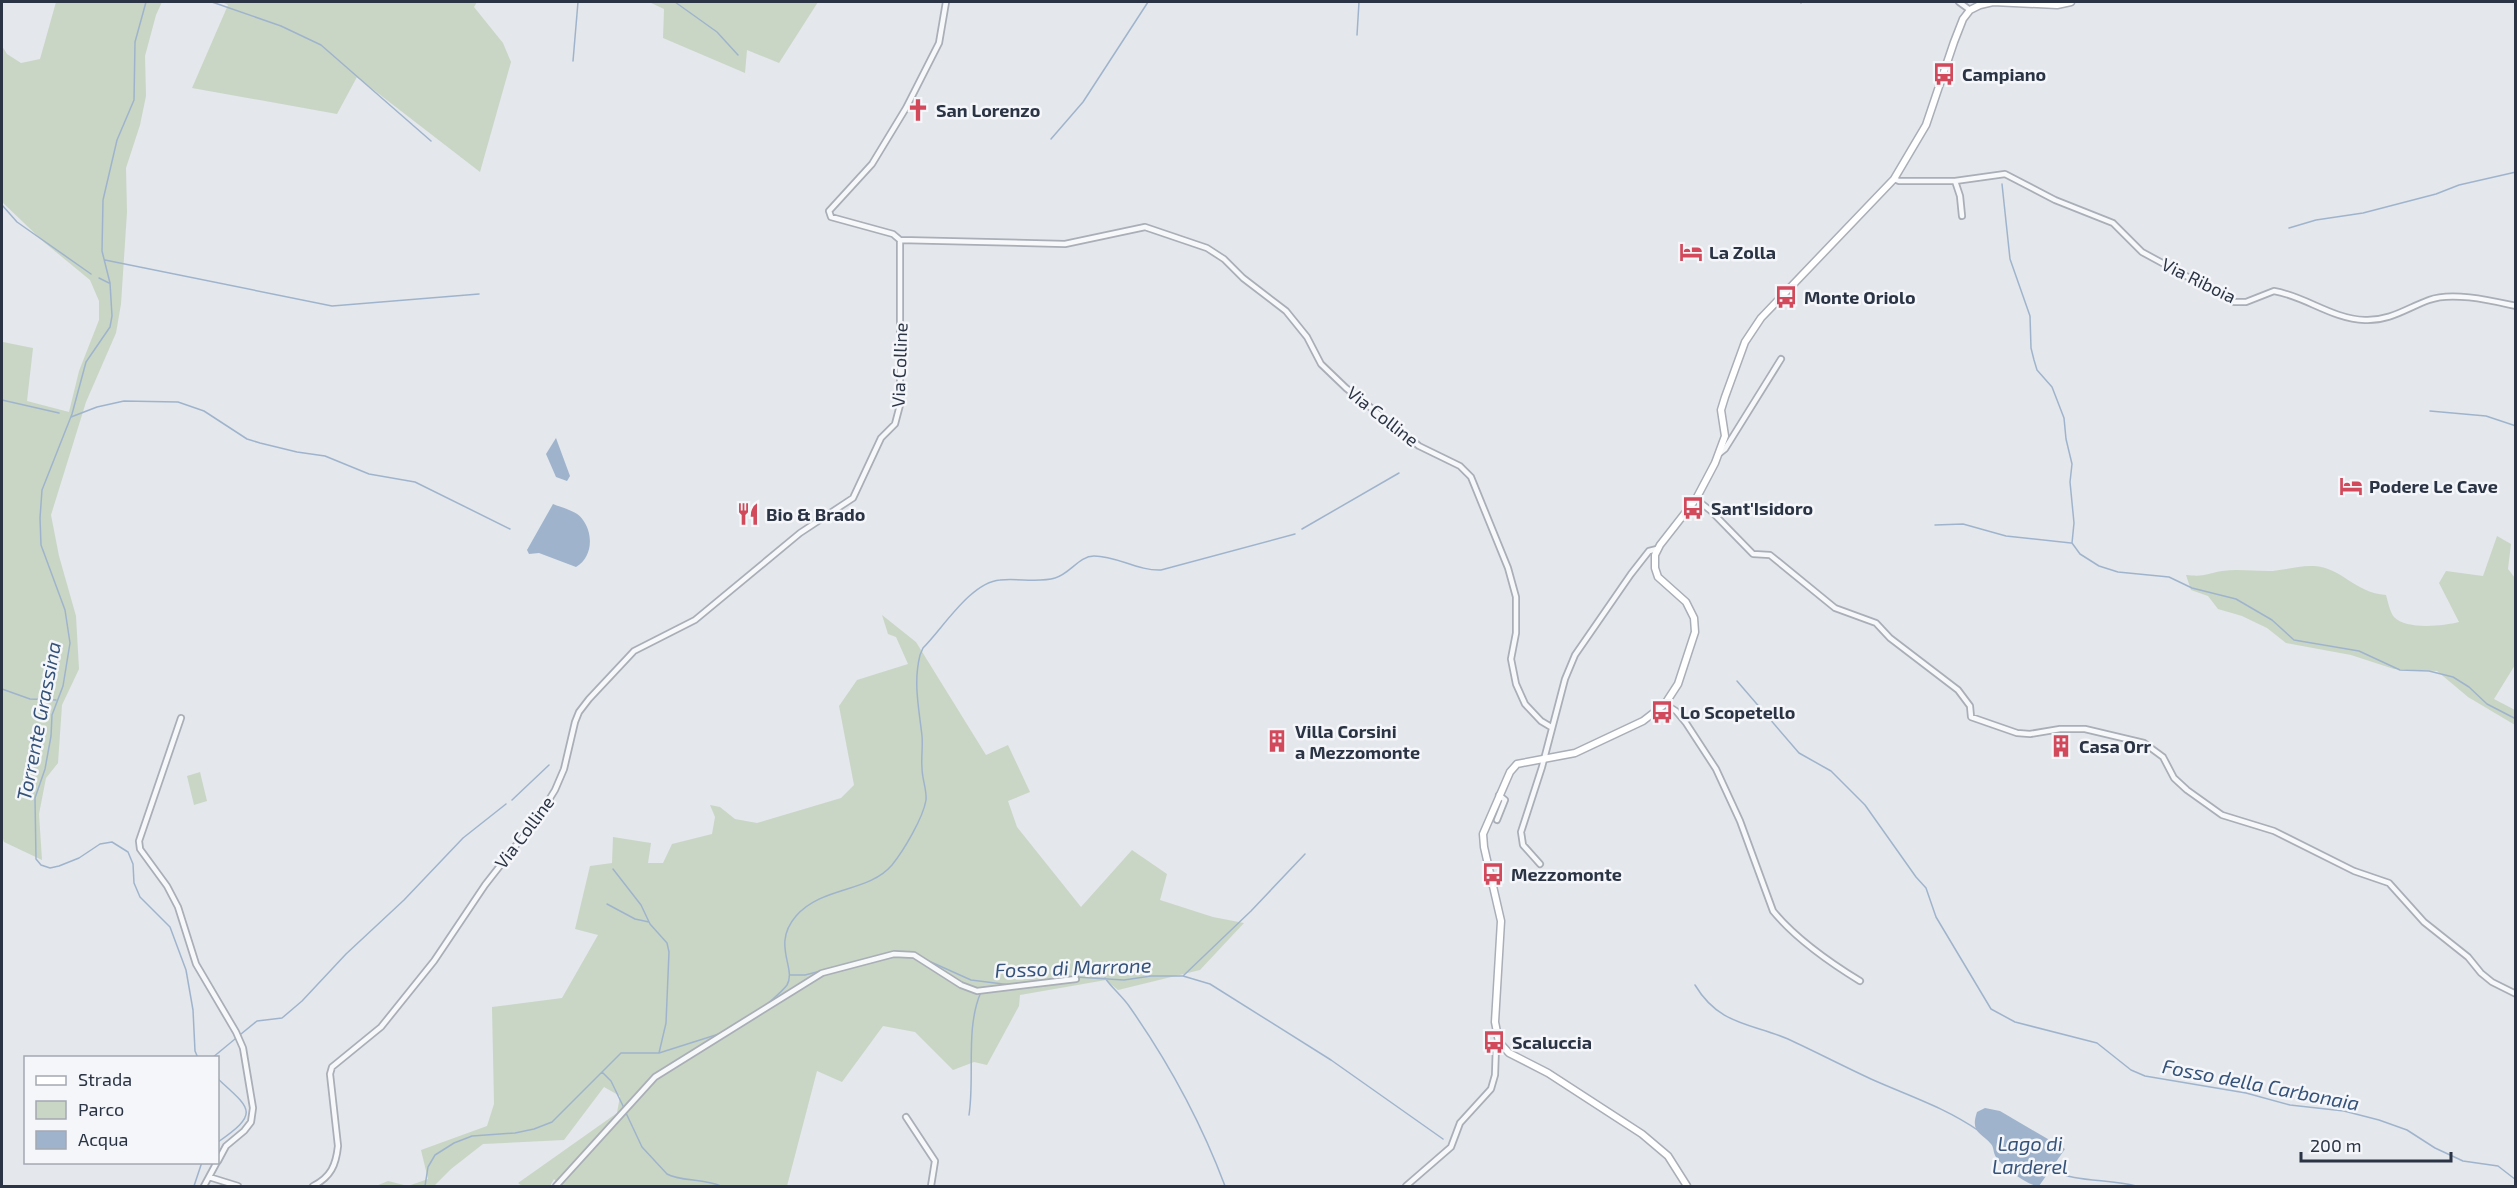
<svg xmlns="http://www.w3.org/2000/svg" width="2517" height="1188" font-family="'Exo 2',sans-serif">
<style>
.green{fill:#c9d6c5}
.water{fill:#9fb4cc}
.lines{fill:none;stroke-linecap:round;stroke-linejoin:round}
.stream{stroke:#9fb4cc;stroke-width:1.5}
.street-casing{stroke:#a9aeb7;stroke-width:8}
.secondary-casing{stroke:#a9aeb7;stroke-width:9}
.street{stroke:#f7f8fa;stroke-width:4.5}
.secondary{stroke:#fff;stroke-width:6}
.labels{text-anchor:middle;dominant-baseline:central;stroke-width:5;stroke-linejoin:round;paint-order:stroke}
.poi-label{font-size:18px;font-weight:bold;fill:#2b3445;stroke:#f4f6f9;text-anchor:start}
.street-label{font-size:18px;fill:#2b3445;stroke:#f4f6f9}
.water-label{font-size:20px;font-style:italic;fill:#34527a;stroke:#f4f6f9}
</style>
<rect width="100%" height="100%" fill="#e4e7ec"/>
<!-- green -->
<path class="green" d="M56,2H162L156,15L145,56L146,96L140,125L126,168L127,212L121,304L116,333L86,402L51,515L59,556L76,616L79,669L62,705L58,763L46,778L39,814L42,860L4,842L2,836V349L3,342L33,348L27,401L69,412L79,371L99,320V301L90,280L45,243L2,202V46L7,54L21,63L40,59Z
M222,2H477L474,7L503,43L511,62L480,172L357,77L337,114L192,88L228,5Z
M649,2H818L779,63L747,50L745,73L663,38L664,9Z
M2497,536L2511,544L2508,569L2515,578V665L2494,699L2515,710V725L2468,697L2437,671L2394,669L2351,655L2286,643L2267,628L2242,616L2218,609L2208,596L2191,590L2186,575C2205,577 2205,574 2222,571C2237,569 2253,571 2268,571C2283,571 2299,565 2314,566C2341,567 2355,593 2386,595C2388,602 2390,612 2394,617C2406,630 2443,626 2459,622L2439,583L2446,571L2483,576Z
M882,615L916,642L986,755L1008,745L1030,792L1008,801L1017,827L1081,907L1132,850L1167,874L1160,900L1213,917L1244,923L1200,970L1118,990L1106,980L1020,995L1019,1006L987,1065L974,1062L953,1070L915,1032L883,1026L842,1082L817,1071L787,1186H560L554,1179L550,1186H522L518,1183L617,1113L620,1096L604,1087L564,1140L483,1144L451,1169L434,1186H376L388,1181L408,1186L428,1179L421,1150L487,1126L494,1104L492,1007L562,998L598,935L575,929L590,866L612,863L613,837L651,843L648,863H663L672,844L712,834L715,817L710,805L720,807L735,819L757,823L841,798L854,785L839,706L857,680L908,664L896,637L888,634Z
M200,772L207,801L194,805L187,776Z"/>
<!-- water -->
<path class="water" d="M556,438L570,476L567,481L556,477L546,454Z
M553,504C562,508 578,511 583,520C594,535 592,558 576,567L539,553L529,554L527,550Z
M1985,1108L2000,1111L2065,1149L2039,1186C2030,1187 2001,1166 1996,1157C1993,1153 1994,1147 1991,1144C1981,1132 1970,1133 1977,1112Z"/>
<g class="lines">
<!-- stream -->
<path class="stream" d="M146,2L135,42L134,100L117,140L103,200L102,251L110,283L112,316L110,327L86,362L72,414L42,490L40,518L41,545L65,610L70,643L63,686L52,715L51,736L45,769L35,798L36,859L41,865L50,868L59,866L79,858L100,844L112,842L128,852L133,864L134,883L140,897L170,927L186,970L193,1010L195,1051L198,1058
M212,2L281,26L321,45L431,141
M675,2L717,32L738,55
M1800,2L1801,3
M1357,35L1359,2
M573,61L578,2
M1051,139L1083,102L1148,2
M2002,184L2010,259L2030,316L2031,348L2034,360L2037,370L2052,387L2064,418L2066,439L2072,464L2070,482L2074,523L2072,543L2080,554L2099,566L2118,572L2169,577L2192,588L2236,599L2272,620L2294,640L2359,651L2400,670L2429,671L2453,677L2469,687L2487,704L2516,719
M2,205L17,222L91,274
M2289,228L2316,220L2363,213L2436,194L2459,185L2516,172
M105,260L332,306L479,294
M99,278L109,283
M2,400L59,413
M2430,411L2486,416L2516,426
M71,417L97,407L124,401L178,402L204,411L247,439L260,443L297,452L325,456L369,474L415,482L510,529
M1935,525L1963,524L2006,536L2071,543
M1302,529L1399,473
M1737,681L1799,753L1831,771L1865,805L1916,877L1926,888L1936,917L1991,1009L2015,1022L2097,1043L2131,1070L2145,1076L2246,1093L2290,1105L2344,1111L2379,1120L2407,1130L2435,1148L2463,1161L2498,1166L2516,1180
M2,689L30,699L56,700
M512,800L549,765
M613,869L641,905L650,924L667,943L669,952L666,1023L659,1053
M607,904L635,919L649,922
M922,958L971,980L1011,985
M790,975H805L864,960
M1183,976L1251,911L1305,854
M1075,977L1124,980L1151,976H1183L1210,984L1331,1060L1443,1139
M1105,978C1112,988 1122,996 1129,1006C1169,1063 1201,1122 1225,1186
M1016,984L1070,977
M1695,985C1719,1025 1750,1023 1788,1039C1816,1052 1843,1066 1871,1079C1909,1096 1944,1107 1979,1131
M764,1007C771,1000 781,993 787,985C797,968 771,945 796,916C822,886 868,893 892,865C904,850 923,818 926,800C927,790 922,779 922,768C921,758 923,747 922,736C919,708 913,683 920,655L923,648C943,628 971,582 1000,580C1018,578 1039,583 1055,578C1070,574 1079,556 1094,556C1117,556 1138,571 1161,570L1295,534
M241,1034L257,1021L282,1018L302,1001L346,954L404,900L463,838L506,804
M212,1058L235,1039
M602,1072L611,1081L624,1108
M218,1079C251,1109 260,1113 218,1142
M626,1113L642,1147L667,1174C679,1181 704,1179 721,1186
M969,1115C975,1077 965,1028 981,992
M2051,1170C2074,1182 2109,1179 2136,1186
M194,1186L202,1162
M425,1186L428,1167L435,1155L454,1143L472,1136L515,1133L534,1129L552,1122L621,1053H659L722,1033"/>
<!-- street casing -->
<g class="street-casing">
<path id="street" d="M1959,2L1970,10
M1894,179L1899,181H1955L2005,174L2055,200L2113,223L2142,252L2234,302H2246L2274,291C2305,296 2332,319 2365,320C2390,321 2407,308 2429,300C2452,291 2493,301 2516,306
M1955,181L1960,196L1962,216
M900,240L893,234L831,217L829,211L872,164L906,108L939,43L946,2
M1720,453L1725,449L1781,359
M1696,499L1711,511L1753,554L1770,555L1835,608L1876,623L1890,638L1958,690L1970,706L1971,717L2017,733L2030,734L2060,729H2085L2144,743L2163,757L2174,778L2187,790L2222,815L2274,831L2354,871L2389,883L2424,922L2468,957L2481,973L2492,982L2516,994
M1665,704L1676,711L1686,723L1716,769L1740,821L1773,911C1796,939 1829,962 1860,981
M181,718L139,841L140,849L167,886L178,907L196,964L236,1032L243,1048L253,1108L251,1122L244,1131L226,1146L218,1161
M1497,820L1505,800L1499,795
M1540,864L1523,845L1521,832L1542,767L1565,679L1575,655L1631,574L1649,551L1657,549
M906,1117L935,1161L931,1186
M209,1177L238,1186
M204,1186L217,1162
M313,1186C331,1177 336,1165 338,1146L330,1074L332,1067L381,1027L434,961L485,885L539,816L555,790L564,769L575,722L579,712L589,699L634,651L695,620L800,533L853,498L881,438L895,424L900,405V240L1065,244L1145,227L1207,248L1224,259L1243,278L1286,311L1307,337L1321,364L1346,388L1419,446L1460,466L1471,477L1508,568L1516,597V633L1511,659L1516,684L1525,704L1541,721L1551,727
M556,1186L655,1077L822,973L894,954L914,955L961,985L977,991L1076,979
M1406,1186L1451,1147L1460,1123L1491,1089L1495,1075L1496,1045L1499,1042"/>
</g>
<!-- secondary casing -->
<g class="secondary-casing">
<path id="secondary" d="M1687,1186L1668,1156L1642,1134L1548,1073L1509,1053L1499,1042L1495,1022L1501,921L1484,847L1483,834L1510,772L1517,764L1575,753L1643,721L1665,704L1678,684L1695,632L1694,618L1686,602L1658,577L1655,568V555L1660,545L1696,499L1715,463L1725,436L1721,410L1725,397L1745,342L1761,318L1894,179L1926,125L1954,42L1963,19L1970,10L1980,5L1993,2L2057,5L2071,2"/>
</g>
<!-- street -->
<use href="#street" class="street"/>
<!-- secondary -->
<use href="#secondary" class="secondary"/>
</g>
<!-- icons -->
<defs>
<g id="bus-bare" transform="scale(1.8)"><path d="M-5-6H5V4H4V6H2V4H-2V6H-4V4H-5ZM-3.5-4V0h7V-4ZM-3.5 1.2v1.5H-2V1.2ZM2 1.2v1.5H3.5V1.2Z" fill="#d1495b" stroke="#f4f6f9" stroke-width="2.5" paint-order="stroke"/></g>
<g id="church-bare" transform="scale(1.8)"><path d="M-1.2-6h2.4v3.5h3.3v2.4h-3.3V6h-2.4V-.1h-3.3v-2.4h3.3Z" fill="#d1495b" stroke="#f4f6f9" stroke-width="2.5" paint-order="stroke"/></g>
<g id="hotel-bare" transform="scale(1.8)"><path d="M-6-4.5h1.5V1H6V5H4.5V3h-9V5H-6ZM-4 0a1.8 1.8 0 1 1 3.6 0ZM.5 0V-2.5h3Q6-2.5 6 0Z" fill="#d1495b" stroke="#f4f6f9" stroke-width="2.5" paint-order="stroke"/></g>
<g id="restaurant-bare" transform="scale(1.8)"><path d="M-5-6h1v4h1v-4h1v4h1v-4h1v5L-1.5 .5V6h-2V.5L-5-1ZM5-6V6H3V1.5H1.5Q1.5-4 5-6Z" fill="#d1495b" stroke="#f4f6f9" stroke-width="2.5" paint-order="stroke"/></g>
<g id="building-bare" transform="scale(1.8)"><path d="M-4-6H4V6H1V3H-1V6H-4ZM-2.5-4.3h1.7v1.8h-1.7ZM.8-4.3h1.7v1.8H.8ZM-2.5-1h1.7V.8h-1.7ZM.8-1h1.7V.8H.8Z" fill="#d1495b" stroke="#f4f6f9" stroke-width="2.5" paint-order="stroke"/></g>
</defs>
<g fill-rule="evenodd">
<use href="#bus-bare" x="1944" y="74"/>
<use href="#church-bare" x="918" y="110"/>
<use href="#hotel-bare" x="1691" y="252"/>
<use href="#bus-bare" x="1786" y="297"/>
<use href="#hotel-bare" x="2351" y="486"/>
<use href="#bus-bare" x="1693" y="508"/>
<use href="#restaurant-bare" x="748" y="514"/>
<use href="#bus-bare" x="1662" y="712"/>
<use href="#building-bare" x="1277" y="741"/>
<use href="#building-bare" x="2061" y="746"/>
<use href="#bus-bare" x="1493" y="874"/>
<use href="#bus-bare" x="1494" y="1042"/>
</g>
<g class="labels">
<!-- poi labels -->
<g class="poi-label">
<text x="1962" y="74">Campiano</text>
<text x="936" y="110">San Lorenzo</text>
<text x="1709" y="252">La Zolla</text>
<text x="1804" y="297">Monte Oriolo</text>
<text x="2369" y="486">Podere Le Cave</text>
<text x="1711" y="508">Sant'Isidoro</text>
<text x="766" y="514">Bio &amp; Brado</text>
<text x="1680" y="712">Lo Scopetello</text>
<text x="1295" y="731">Villa Corsini<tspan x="1295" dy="21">a Mezzomonte</tspan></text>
<text x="2079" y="746">Casa Orr</text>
<text x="1511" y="874">Mezzomonte</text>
<text x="1512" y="1042">Scaluccia</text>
</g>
<!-- street labels -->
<g class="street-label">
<text transform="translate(2199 280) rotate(26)">Via Riboia</text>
<text transform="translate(899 365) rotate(-88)">Via Colline</text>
<text transform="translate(1383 416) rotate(38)">Via Colline</text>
<text transform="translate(524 832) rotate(-53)">Via Colline</text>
</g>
<!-- water labels -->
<g class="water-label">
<text transform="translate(38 721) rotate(-79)">Torrente Grassina</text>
<text transform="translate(1073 967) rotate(-2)">Fosso di Marrone</text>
<text transform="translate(2261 1084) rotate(11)">Fosso della Carbonaia</text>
<text x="2030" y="1143">Lago di<tspan x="2030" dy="23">Larderel</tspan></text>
</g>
</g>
<!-- border -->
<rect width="2517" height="1188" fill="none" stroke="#2b3445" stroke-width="6"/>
<!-- legend -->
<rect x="24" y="1056" width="195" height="108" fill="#f4f6f9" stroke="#a4a8b1" stroke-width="1.5"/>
<rect x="36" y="1076" width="30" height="9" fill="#ffffff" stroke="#a4a8b1" stroke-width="1.5"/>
<text x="78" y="1086" font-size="18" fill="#2b3445">Strada</text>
<rect x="36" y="1101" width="30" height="18" fill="#c9d6c5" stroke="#a4a8b1" stroke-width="1.5"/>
<text x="78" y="1116" font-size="18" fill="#2b3445">Parco</text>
<rect x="36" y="1131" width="30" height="18" fill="#9fb4cc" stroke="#a4a8b1" stroke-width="1.5"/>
<text x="78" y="1146" font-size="18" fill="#2b3445">Acqua</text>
<!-- scale -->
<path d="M2301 1152v9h150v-9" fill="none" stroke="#2b3445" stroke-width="3"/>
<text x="2310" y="1152" font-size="18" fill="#2b3445" stroke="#f4f6f9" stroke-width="4.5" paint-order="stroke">200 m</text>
</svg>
